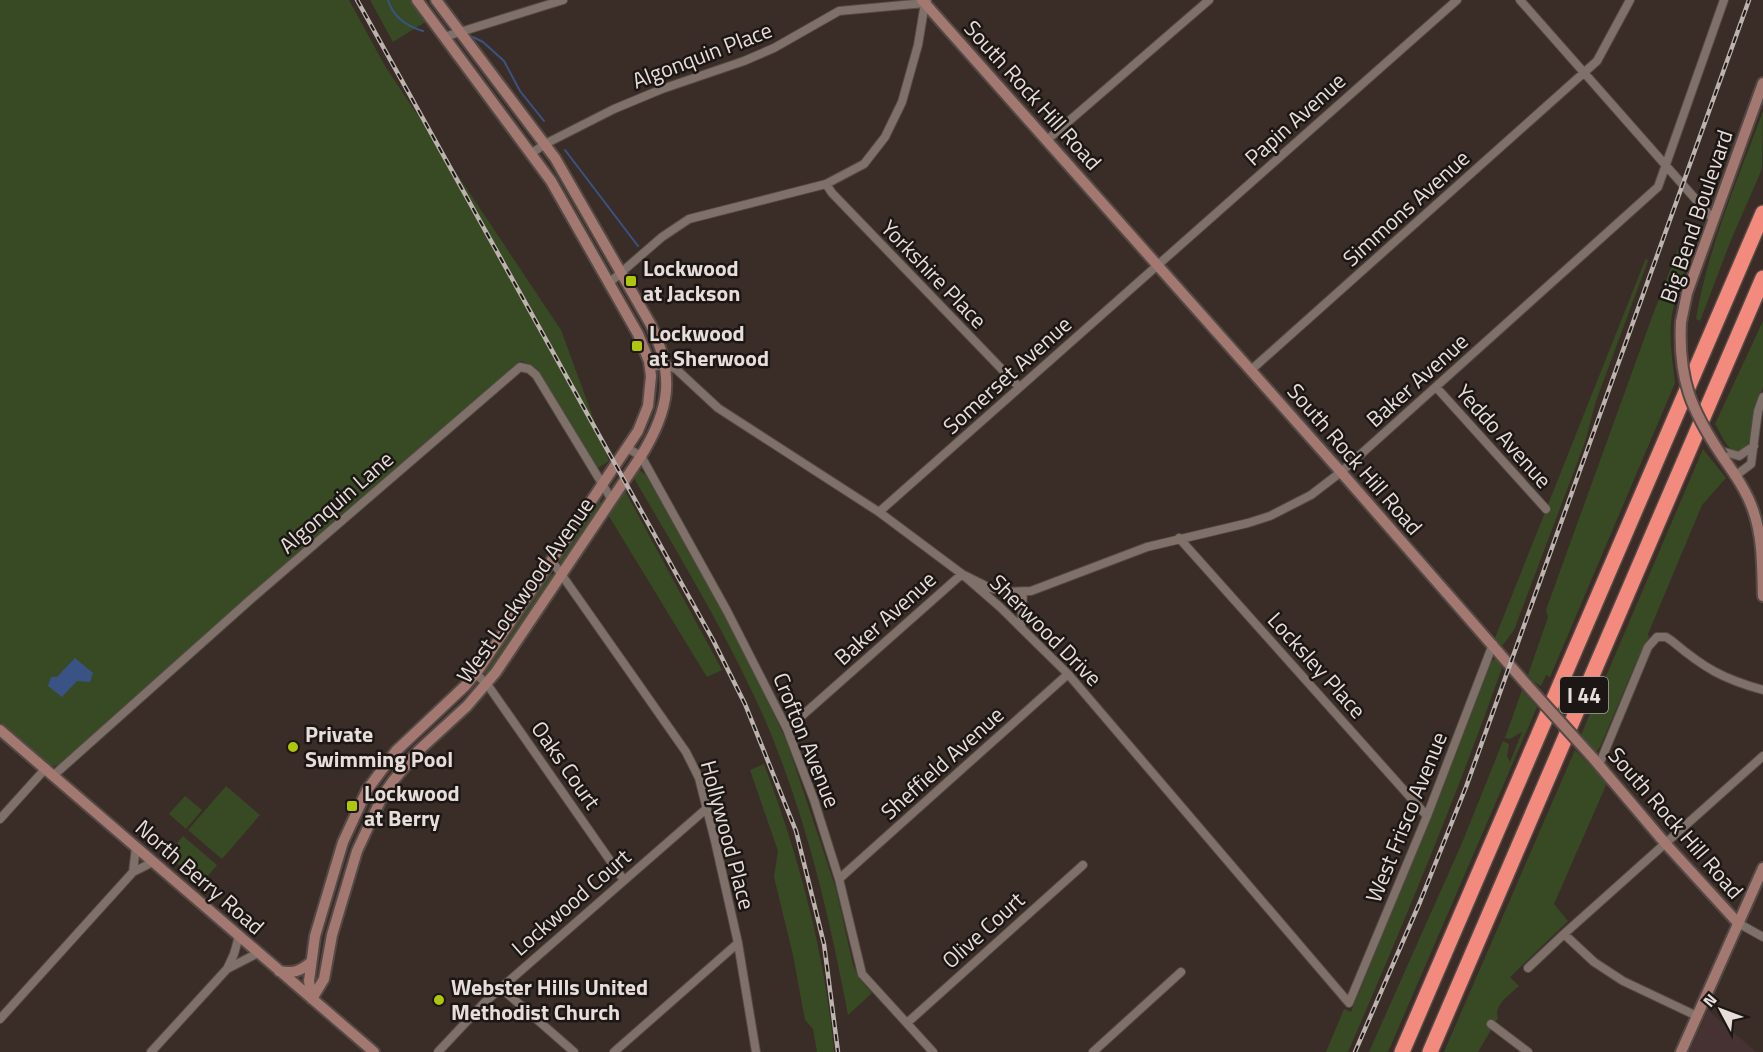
<svg xmlns="http://www.w3.org/2000/svg" width="1763" height="1052" font-family="'Titillium Web',sans-serif">
<style>
.education{fill:#463133}
.green{fill:#384a23}
.water{fill:#395385}
.lines{fill:none;stroke-linecap:round;stroke-linejoin:round}
.stream{stroke:#395385;stroke-width:2}
.street-casing{stroke:#544945;stroke-width:10}
.secondary-casing{stroke:#544945;stroke-width:14}
.highway-casing{stroke:#544945;stroke-width:18}
.street{stroke:#7f706a;stroke-width:8}
.secondary{stroke:#a27870;stroke-width:10}
.highway{stroke:#f28b7d;stroke-width:15}
.rail-casing{stroke:#bcb2ae;stroke-width:4.5}
.rail{stroke:#1c1714;stroke-width:2;stroke-dasharray:7;stroke-linecap:butt}
.secondary-bridge-casing{stroke:#544945;stroke-width:14;stroke-linecap:butt}
.secondary-bridge{stroke:#a27870;stroke-width:10}
.poi-dot{fill:#aec60c;stroke:#1c1714;stroke-width:2}
.labels{text-anchor:middle;dominant-baseline:central;stroke-width:5;stroke-linejoin:round;paint-order:stroke}
.shield{fill:#1c1714;stroke:#aaa29f;stroke-width:1.5}
.shield-label{font-size:21px;font-weight:bold;fill:#e7dedb}
.street-label{font-size:22px;fill:#e7dedb;stroke:#1c1714}
.poi-label{font-size:22px;font-weight:bold;fill:#e7dedb;stroke:#1c1714;text-anchor:start}
</style>
<rect width="100%" height="100%" fill="#3a2d27"/>
<!-- education -->
<path class="education" d="M1708,1010L1756,1052H1689Z"/>
<!-- green -->
<path class="green" d="M0,0H349L385,66L561,330L609,461L596,469L537,370L529,364L521,361L63,763L55,766L50,765L0,722Z
M370,0H412L427,21L393,42Z
M1763,111L1762,169L1731,240L1700,321L1696,319C1708,247 1738,179 1763,111Z
M1688,238L1696,240C1687,267 1674,294 1671,322C1669,342 1673,363 1675,383L1550,677L1546,675L1541,686L1534,682L1528,675L1548,617L1546,610L1652,317L1678,249Z
M1646,258L1648,261L1596,401L1585,442L1514,630L1502,646L1495,638Z
M1763,321C1763,342 1763,365 1763,386C1761,398 1754,409 1752,422C1750,431 1751,459 1733,450C1725,446 1720,431 1715,424Z
M1703,449L1726,478L1702,505L1648,634L1649,638L1638,658L1600,747L1597,751L1593,750L1581,735Z
M639,470L646,475L742,647L787,742L836,889L853,965L860,979L872,993L848,1015C830,919 808,825 771,734C734,645 682,561 634,478Z
M624,489L722,670L707,677L607,513Z
M599,500L602,505L601,507L565,561L560,563L559,558Z
M550,573L554,576L488,675L485,674L484,669Z
M1496,658L1500,660L1502,668C1456,798 1403,925 1348,1052H1326L1344,1009L1351,1012L1449,771L1489,663Z
M1522,690L1537,707L1388,1052H1369L1462,843L1503,741L1509,744L1507,756L1510,762L1522,732L1510,739L1505,738Z
M1575,750L1607,783L1554,904L1568,921L1510,977L1519,986C1510,994 1493,1006 1498,1018L1478,1052H1444Z
M764,764C799,857 825,953 834,1052H817L813,1029L805,1020L793,955L774,877L778,851L750,770Z
M226,786L260,815L222,859L188,830Z
M185,796L202,810L186,829L169,814Z
M183,836L217,865L201,884L167,855Z"/>
<!-- water -->
<path class="water" d="M75,658L93,673L90,682L77,681L62,697L48,686L51,677H57Z"/>
<g class="lines">
<!-- stream -->
<path class="stream" d="M388,0C393,17 406,26 423,31
M473,37L483,42L504,61L520,91L544,121
M565,150L638,246"/>
<!-- street casing -->
<g class="street-casing">
<path id="street" d="M1520,0L1713,219
M444,37L563,0
M1047,140L1209,0
M532,153L545,144L614,109L662,89L744,61L774,48L839,11L925,3
M826,184L832,193L1019,387
M609,283L662,237L689,219L826,184L864,164L885,137L902,102L918,45L925,3L927,1
M650,367L666,365L676,369L718,408L879,512L962,574L1000,607L1068,674L1349,1003L1427,816L1493,644
M1251,370L1597,61L1630,0
M1436,387L1546,509
M627,448L641,456L727,611L787,729L814,800L839,879L862,974L933,1052
M1718,450L1739,456L1754,446
M1735,476L1751,464L1758,411L1763,397
M879,512L1457,0
M1179,538L1427,816
M552,561L686,752L699,778L715,841L738,943L756,1052
M1021,627L1023,592
M475,673L487,684L623,879
M787,729L962,574L990,588L1005,592L1031,591L1147,547L1248,523L1270,516L1311,495L1341,472L1658,187L1724,0
M1599,765L1648,647L1657,637H1666L1672,641C1704,668 1723,679 1763,690
M54,775L250,600L520,367L529,369L536,375L612,500
M0,819L46,768
M136,847L133,872L153,862
M839,879L1068,674
M1738,923L1763,937
M1564,934L1594,962L1623,981L1697,1016
M239,936L234,954L227,969L258,953
M1528,968L1564,934L1763,756
M501,988L574,1052
M0,1019L133,872
M907,1023L1083,865
M1491,1024L1528,1052
M151,1052L227,969
M438,1052L485,1002L706,809
M614,1052L738,943
M1093,1052L1181,972"/>
</g>
<!-- secondary casing -->
<g class="secondary-casing">
<path id="secondary" d="M922,0L1341,472L1527,685
M1681,322L1687,293L1763,83
M1722,456C1734,473 1748,493 1754,513C1763,540 1762,569 1763,596
M0,730L374,1052
M1593,758L1665,843L1738,923
M279,971C293,974 301,971 311,962
M312,999L324,979L332,935L357,851L383,795L393,781L418,751L467,706L496,672L641,456C670,409 675,376 651,325L555,158L436,0
M312,999L309,981L315,936L343,842L367,790L396,751L465,686L479,669L638,431L648,406L651,376L649,361L638,334L551,181L417,0
M1681,1052L1763,868"/>
</g>
<!-- highway casing -->
<g class="highway-casing">
<path id="highway" d="M1402,1052L1763,213
M1430,1052L1763,278"/>
</g>
<!-- street -->
<use href="#street" class="street"/>
<!-- secondary -->
<use href="#secondary" class="secondary"/>
<!-- highway -->
<use href="#highway" class="highway"/>
<!-- rail casing -->
<g class="rail-casing">
<path id="rail" d="M357,0L713,640L745,704L796,831L824,944L838,1052
M1355,1052L1420,902L1466,787L1749,0"/>
</g>
<!-- rail -->
<use href="#rail" class="rail"/>
<!-- secondary-bridge casing -->
<g class="secondary-bridge-casing">
<path id="secondary-bridge" d="M1681,322C1678,379 1691,410 1722,456
M1527,685L1593,758"/>
</g>
<!-- secondary-bridge -->
<use href="#secondary-bridge" class="secondary-bridge"/>
</g>
<!-- markers -->
<g class="poi-dot">
<rect x="625" y="275" width="12" height="12" rx="3"/>
<rect x="631" y="340" width="12" height="12" rx="3"/>
<circle cx="293" cy="747" r="6"/>
<rect x="346" y="800" width="12" height="12" rx="3"/>
<circle cx="439" cy="1000" r="6"/>
</g>
<g class="labels">
<!-- shield labels -->
<rect class="shield" x="1560" y="677" width="48" height="36" rx="4.5"/>
<g class="shield-label">
<text x="1584" y="695">I 44</text>
</g>
<!-- street labels -->
<g class="street-label">
<text transform="translate(702 55) rotate(-21)">Algonquin Place</text>
<text transform="translate(1033 95) rotate(48)">South Rock Hill Road</text>
<text transform="translate(1295 119) rotate(-42)">Papin Avenue</text>
<text transform="translate(1406 208) rotate(-42)">Simmons Avenue</text>
<text transform="translate(1696 216) rotate(-71)">Big Bend Boulevard</text>
<text transform="translate(934 274) rotate(46)">Yorkshire Place</text>
<text transform="translate(1007 375) rotate(-42)">Somerset Avenue</text>
<text transform="translate(1417 380) rotate(-42)">Baker Avenue</text>
<text transform="translate(1504 436) rotate(48)">Yeddo Avenue</text>
<text transform="translate(1355 459) rotate(49)">South Rock Hill Road</text>
<text transform="translate(336 502) rotate(-41)">Algonquin Lane</text>
<text transform="translate(525 590) rotate(-55)">West Lockwood Avenue</text>
<text transform="translate(885 618) rotate(-42)">Baker Avenue</text>
<text transform="translate(1046 630) rotate(45)">Sherwood Drive</text>
<text transform="translate(1317 665) rotate(48)">Locksley Place</text>
<text transform="translate(807 740) rotate(68)">Crofton Avenue</text>
<text transform="translate(942 763) rotate(-42)">Sheffield Avenue</text>
<text transform="translate(566 765) rotate(55)">Oaks Court</text>
<text transform="translate(1406 817) rotate(-68)">West Frisco Avenue</text>
<text transform="translate(1676 823) rotate(49)">South Rock Hill Road</text>
<text transform="translate(728 835) rotate(75)">Hollywood Place</text>
<text transform="translate(200 877) rotate(41)">North Berry Road</text>
<text transform="translate(571 902) rotate(-41)">Lockwood Court</text>
<text transform="translate(983 930) rotate(-42)">Olive Court</text>
</g>
<!-- poi labels -->
<g class="poi-label">
<text x="643" y="268">Lockwood<tspan x="643" dy="25">at Jackson</tspan></text>
<text x="649" y="333">Lockwood<tspan x="649" dy="25">at Sherwood</tspan></text>
<text x="305" y="734">Private<tspan x="305" dy="25">Swimming Pool</tspan></text>
<text x="364" y="793">Lockwood<tspan x="364" dy="25">at Berry</tspan></text>
<text x="451" y="987">Webster Hills United<tspan x="451" dy="25">Methodist Church</tspan></text>
</g>
</g>
<!-- north arrow -->
<g transform="translate(1721 1010) rotate(311)" stroke="#1c1714" stroke-width="4.5" paint-order="stroke">
<path d="M0-4.5L10 22L0 15L-10 22Z" fill="#e7dedb"/>
<text y="-9" font-size="16" font-weight="bold" text-anchor="middle" fill="#e7dedb">N</text>
</g>
</svg>
